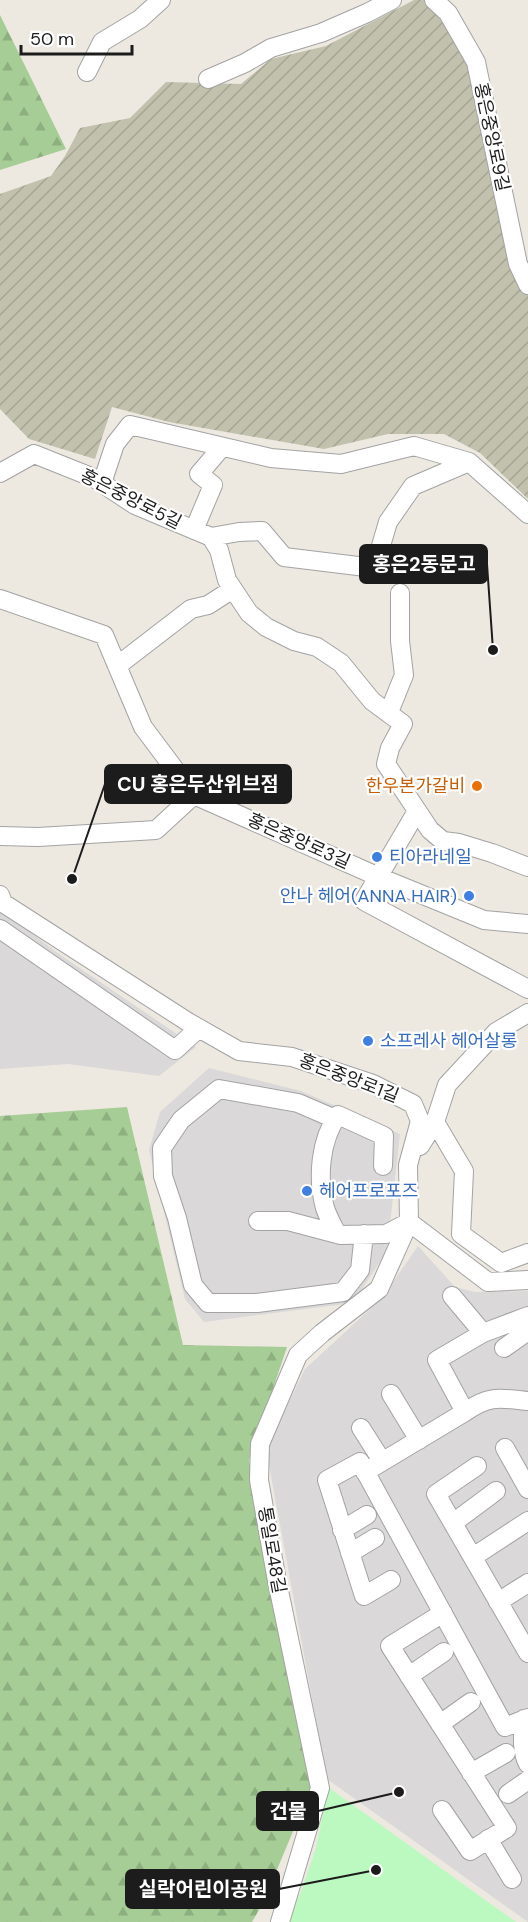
<svg xmlns="http://www.w3.org/2000/svg" width="528" height="1922" font-family="'DM Sans','Noto Sans KR',sans-serif">
<style>
.residential{fill:#dad8d8}
.construction{fill:url(#construction-furrows)}
.forest{fill:url(#forest-firs)}
.park{fill:#bcf9c1}
.lines{fill:none;stroke-linecap:round;stroke-linejoin:round}
.street-casing{stroke:#a3a3a3;stroke-width:20}
.street{stroke:#fff;stroke-width:18}
.food-dot{fill:#e8710a;stroke:#fff;stroke-width:2}
.shop-dot{fill:#3f7fe0;stroke:#fff;stroke-width:2}
.labels{text-anchor:middle;dominant-baseline:central;stroke-width:4.5;stroke-linejoin:round;paint-order:stroke}
.street-label{font-size:18px;fill:#1c1c1c;stroke:#fff}
.food-label{font-size:18px;fill:#c56008;stroke:#fff;text-anchor:end}
.shop-label{font-size:18px;fill:#366cbe;stroke:#fff;text-anchor:start}
.leader{fill:none;stroke:#1c1c1c;stroke-width:2}
.callout-dot{fill:#1c1c1c;stroke:#fff;stroke-width:2}
.callout{fill:#1c1c1c;stroke:#1c1c1c;stroke-width:2}
.callout-label{font-size:20px;text-anchor:middle;font-weight:bold;fill:#fff}
</style>
<defs>
<pattern id="construction-furrows" width="10" height="10" patternUnits="userSpaceOnUse" patternTransform="scale(1.5)"><rect width="10" height="10" fill="#c1c1ad"/><path d="M-1 1l2-2M0 10L10 0M9 11l2-2" fill="none" stroke="#a5a594"/></pattern>
<pattern id="forest-firs" width="22" height="20" patternUnits="userSpaceOnUse" patternTransform="scale(1.5)"><rect width="22" height="20" fill="#a6cd95"/><path d="M5 1l3.5 6h-7zM16 11l3.5 6h-7z" fill="#8eaf80"/></pattern>
</defs>
<rect width="100%" height="100%" fill="#ede9e1"/>
<!-- residential -->
<path class="residential" d="M0,909L59,954L196,1047L159,1076L68,1064L0,1069Z
M209,1068L301,1091L400,1134L387,1251L353,1303L204,1322L185,1299L149,1150L160,1112Z
M418,1246L455,1287L475,1292L528,1291V1922L327,1779L266,1449L305,1369L382,1298Z"/>
<!-- construction -->
<path class="construction" d="M414,0H424L444,17L471,62L528,292V499L480,453L444,434H388L324,449L169,422L112,407L95,459L29,439L0,409V194L51,176L65,156L80,128L130,118L166,82L241,84L271,59L326,46Z"/>
<!-- forest -->
<path class="forest" d="M0,15L66,149L0,170Z
M127,1107L183,1345L287,1347L249,1460L274,1610L312,1786L263,1903L252,1922H0V1116Z"/>
<!-- park -->
<path class="park" d="M328,1787L516,1922H287L301,1892L316,1848Z"/>
<g class="lines">
<!-- street casing -->
<g class="street-casing">
<path id="street" d="M434,0L448,13L476,62L518,264L528,285
M87,72L102,42L140,19L161,0
M208,79L245,63L271,48L321,33L367,13L392,0
M0,473L34,454L94,478L135,505L211,537L219,550L227,580L249,613L266,627L294,641L317,647L341,663L372,701L403,724L390,748L386,764L430,830L443,841L459,843L492,853L528,867
M102,483L115,444L130,425L271,458L341,464L414,446L469,462L528,514
M194,530L213,485L199,474L222,447
M211,537L239,532L262,531L284,557L366,567L378,556L388,522L413,486L469,462
M0,599L104,635L143,727L194,795L379,877L484,920L528,924
M117,666L191,609L208,605L233,589
M389,712L404,675L400,641V593
M417,811L364,901L528,989
M0,836L38,837L156,830L194,795
M0,895L3,903L188,1022L239,1051L292,1057L373,1084L413,1104L420,1121L408,1165L409,1222L488,1282L528,1280
M0,929L175,1050L199,1028
M335,1119L298,1103L219,1089L181,1120L162,1148L163,1176L177,1218L193,1285L208,1303H257L343,1292L360,1270L364,1234
M435,1122L464,1171L461,1234L501,1263L528,1253
M420,1146L435,1122L447,1085L496,1032L528,1013
M258,1221H288L341,1235L386,1234L409,1222
M337,1234C333,1226 328,1217 325,1208C317,1178 320,1140 338,1115L384,1136L383,1166
M452,1296L483,1333L528,1316
M504,1348L528,1331
M391,1394L419,1440
M465,1412C489,1395 499,1398 528,1401
M361,1428L382,1461
M505,1448L528,1489
M477,1466L436,1494L528,1653
M365,1472L465,1412L437,1360L483,1333
M453,1523L496,1491
M342,1530L367,1515
M350,1553L375,1538
M473,1557L528,1521
M391,1580L364,1596L327,1480L360,1462L505,1727L528,1718
M498,1602L528,1583
M409,1676L444,1652
M524,1719C523,1734 521,1751 528,1764
M440,1724L471,1702
M471,1773L506,1753
M508,1794L528,1780
M442,1810L470,1851L507,1828L390,1646L443,1613
M488,1839L512,1879
M280,1922L320,1788L277,1581L259,1480L260,1444L298,1355L322,1333L379,1289L409,1222"/>
</g>
<!-- street -->
<use href="#street" class="street"/>
</g>
<!-- markers -->
<circle class="food-dot" cx="477" cy="786" r="6"/>
<g class="shop-dot">
<circle cx="377" cy="857" r="6"/>
<circle cx="469" cy="896" r="6"/>
<circle cx="368" cy="1041" r="6"/>
<circle cx="307" cy="1191" r="6"/>
</g>
<g class="labels">
<!-- street labels -->
<g class="street-label">
<text transform="translate(492 137) rotate(78)">홍은중앙로9길</text>
<text transform="translate(131 499) rotate(27)">홍은중앙로5길</text>
<text transform="translate(299 841) rotate(24)">홍은중앙로3길</text>
<text transform="translate(349 1078) rotate(21)">홍은중앙로1길</text>
<text transform="translate(272 1550) rotate(80)">통일로48길</text>
</g>
<!-- food labels -->
<g class="food-label">
<text x="465" y="786">한우본가갈비</text>
</g>
<!-- shop labels -->
<g class="shop-label">
<text x="389" y="857">티아라네일</text>
<text x="457" y="896" text-anchor="end">안나 헤어(ANNA HAIR)</text>
<text x="380" y="1041">소프레사 헤어살롱</text>
<text x="319" y="1191">헤어프로포즈</text>
</g>
</g>
<!-- callouts -->
<path class="leader" d="M493 650L487 564M72 879L105 784M399 1792L318 1811M376 1870L279 1889"/>
<g class="callout-dot">
<circle cx="493" cy="650" r="6"/>
<circle cx="72" cy="879" r="6"/>
<circle cx="399" cy="1792" r="6"/>
<circle cx="376" cy="1870" r="6"/>
</g>
<g class="callout">
<rect x="360" y="545" width="127" height="38" rx="6"/>
<rect x="105" y="765" width="186" height="38" rx="6"/>
<rect x="257" y="1792" width="61" height="38" rx="6"/>
<rect x="126" y="1870" width="153" height="38" rx="6"/>
</g>
<g class="callout-label">
<text x="424" y="571">홍은2동문고</text>
<text x="198" y="791">CU 홍은두산위브점</text>
<text x="288" y="1818">건물</text>
<text x="203" y="1896">실락어린이공원</text>
</g>
<!-- scale -->
<path d="M21 45v9h111v-9" fill="none" stroke="#1c1c1c" stroke-width="3"/>
<text x="30" y="45" font-size="18" fill="#1c1c1c" stroke="#ffffff" stroke-width="4.5" paint-order="stroke">50 m</text>
</svg>
